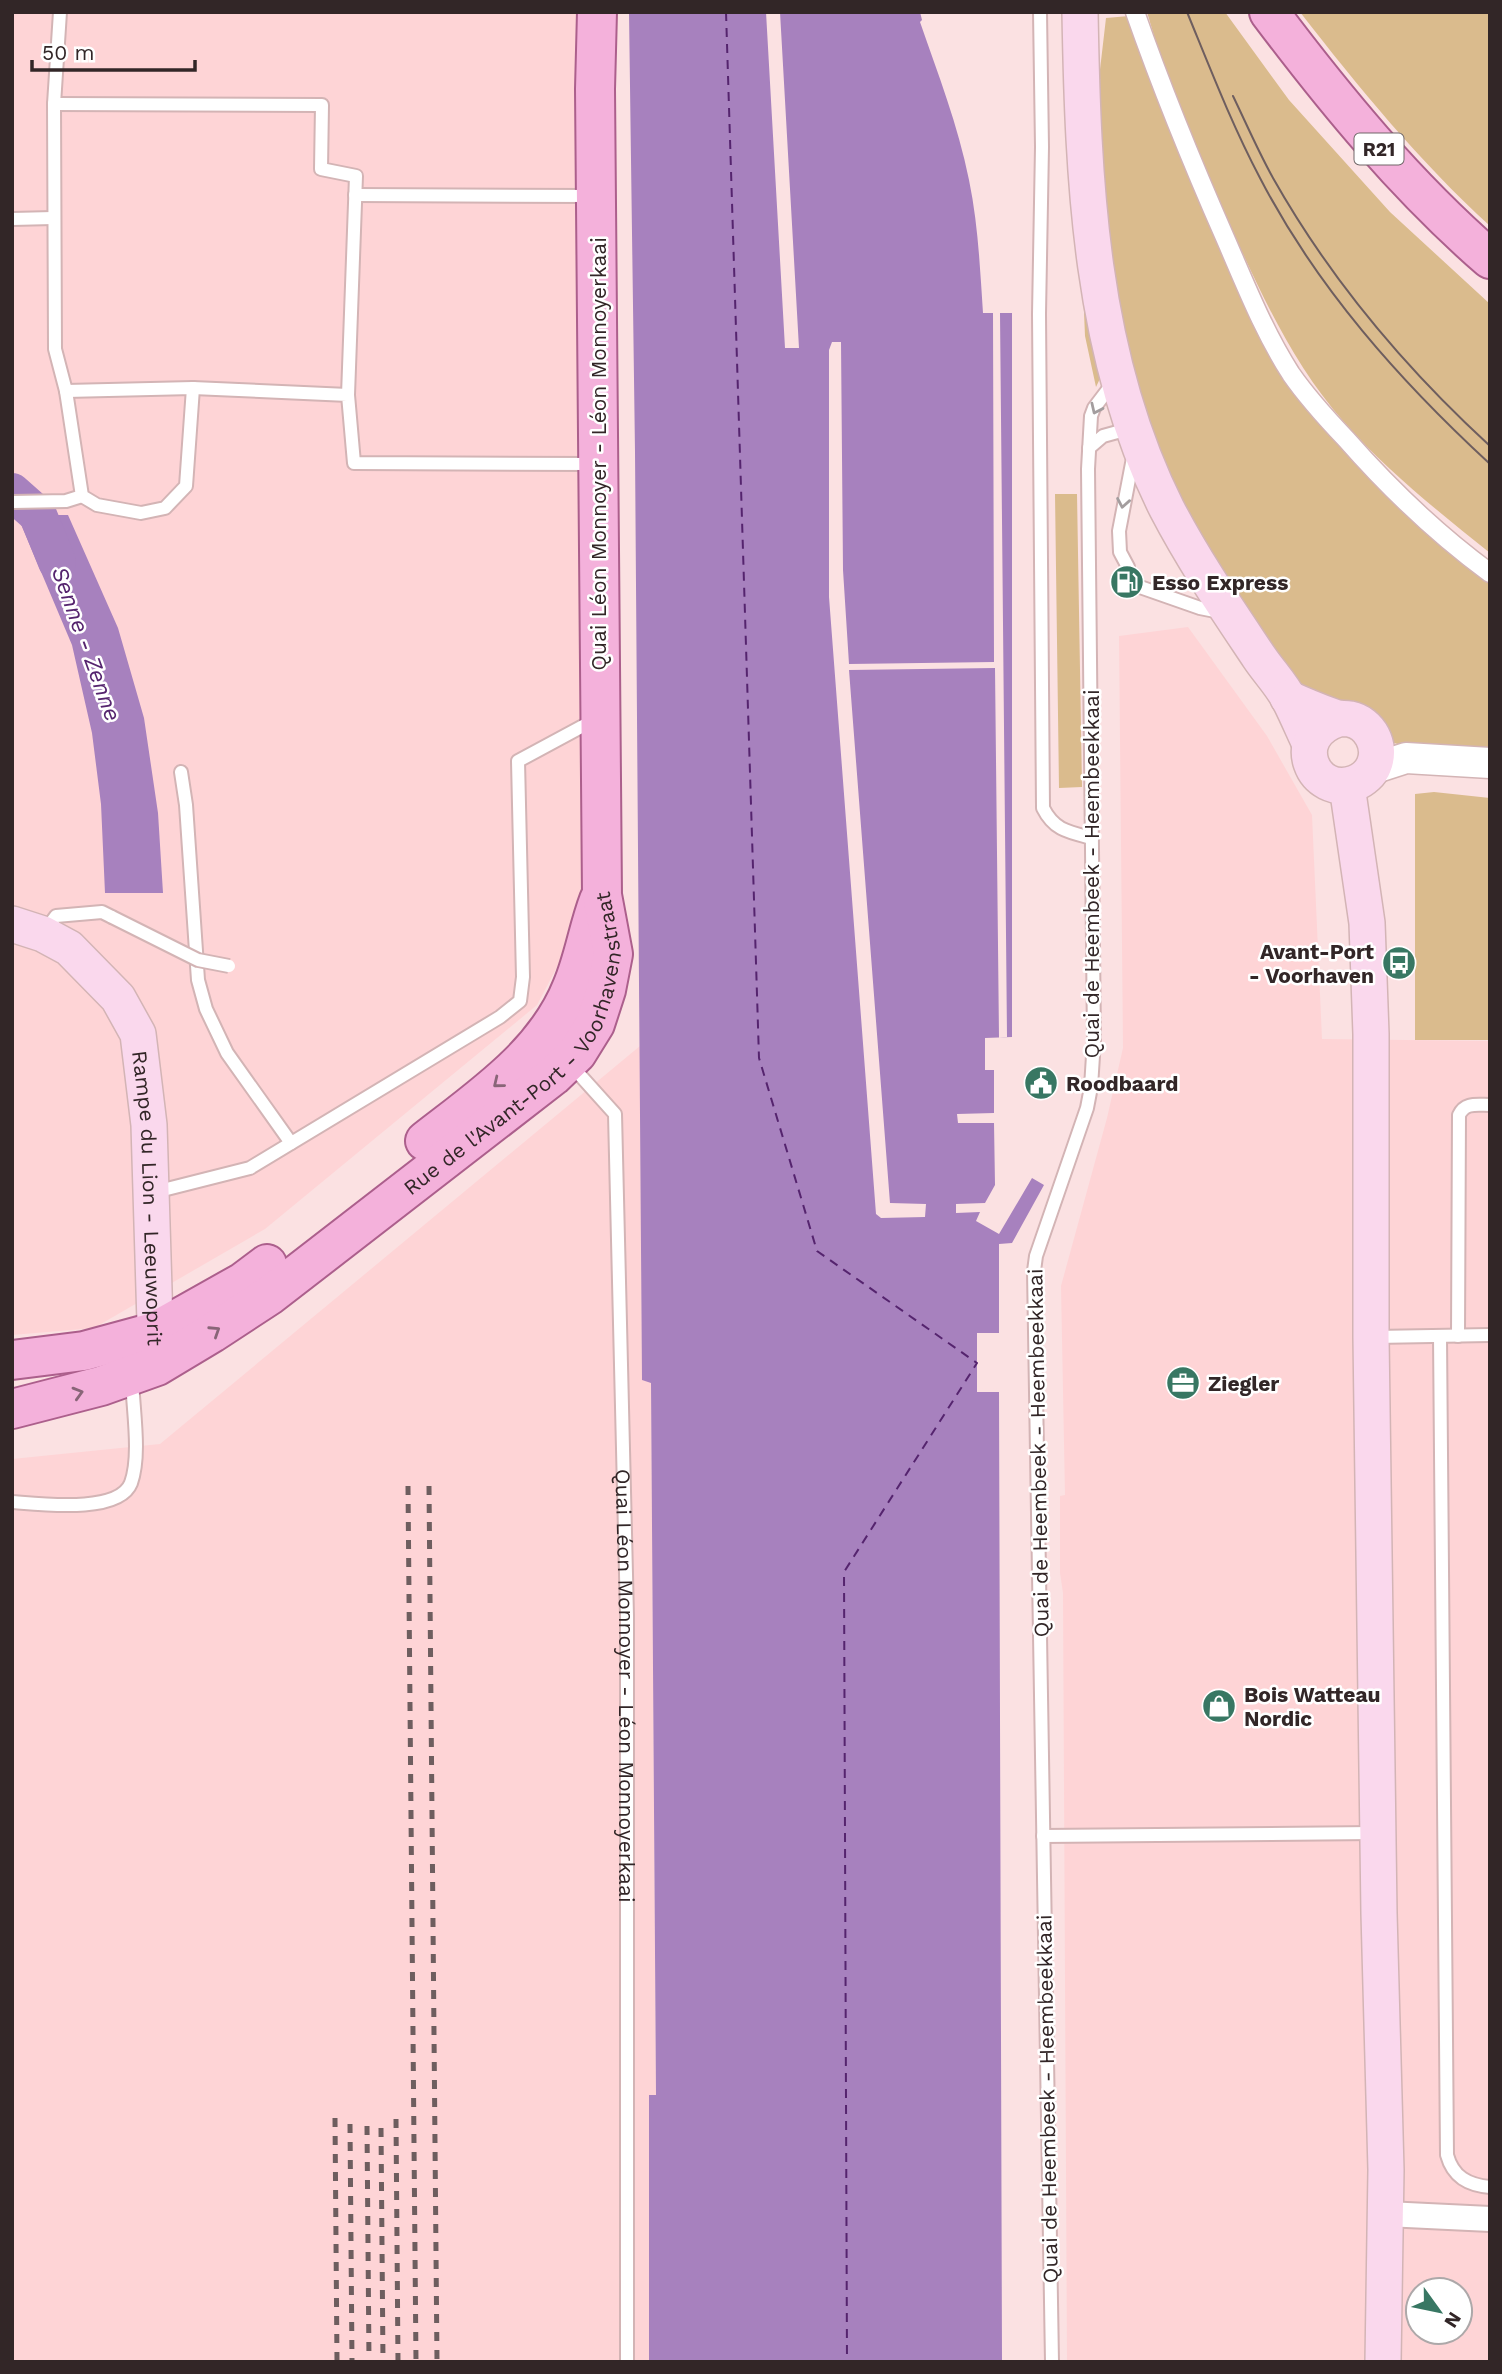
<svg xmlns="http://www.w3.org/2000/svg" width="1502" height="2374" font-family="'Work Sans',sans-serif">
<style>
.built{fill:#fed4d6;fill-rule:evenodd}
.green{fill:#dabb8d}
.water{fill:#a781be}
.pier{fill:#fbe1e2}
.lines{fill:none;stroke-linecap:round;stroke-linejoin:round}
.river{stroke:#a781be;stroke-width:38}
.ferry{stroke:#55246e;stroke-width:2;stroke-dasharray:9 7;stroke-linecap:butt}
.service-casing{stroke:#d3b4b5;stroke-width:16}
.pedestrian-casing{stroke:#d3b4b5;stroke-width:21}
.minor-casing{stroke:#d3b4b5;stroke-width:28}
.tertiary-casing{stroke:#d3b4b5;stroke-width:33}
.secondary-casing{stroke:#d3b4b5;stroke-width:38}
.primary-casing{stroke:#ac5f8c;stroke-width:42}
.service{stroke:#fff;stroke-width:12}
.pedestrian{stroke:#fff;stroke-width:18}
.minor{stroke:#fff;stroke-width:24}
.tertiary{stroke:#fff;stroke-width:30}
.secondary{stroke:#fad8ed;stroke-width:35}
.primary{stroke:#f4b1db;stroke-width:38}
.tram{stroke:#6e5e5f;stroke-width:2}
.rail{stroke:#6e5e5f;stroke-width:5;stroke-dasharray:9 9;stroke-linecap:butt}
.service-bridge-casing{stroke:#d3b4b5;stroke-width:16;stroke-linecap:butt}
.service-bridge{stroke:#fff;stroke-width:12}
.oneway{stroke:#a39d9e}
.oneway2{stroke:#896578}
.labels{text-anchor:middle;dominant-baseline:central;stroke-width:5;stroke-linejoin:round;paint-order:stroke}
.shield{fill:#fff;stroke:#706768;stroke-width:2}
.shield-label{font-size:19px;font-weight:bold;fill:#322627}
.street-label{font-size:21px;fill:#322627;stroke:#fff}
.poi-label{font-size:21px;font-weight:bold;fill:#322627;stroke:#fff;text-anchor:start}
.water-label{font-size:23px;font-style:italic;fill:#55246e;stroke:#fff}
</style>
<rect width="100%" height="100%" fill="#fbe1e2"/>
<!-- built -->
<path class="built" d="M12,12H587L596,893L537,1005L265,1229L94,1328L12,1335Z
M1188,627L1267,736L1312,815L1322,1039L1490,1041V2362H1067L1063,1593L1060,1573V1496L1065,1495L1061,1286L1107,1118L1123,1048L1119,636ZM1418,2290H1460V2332H1418Z
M640,1046L642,1380L651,1382L656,2096H649V2362H12V1459L160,1444Z"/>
<!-- green -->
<path class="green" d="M1147,12H1225L1289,100L1390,212L1490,304V553C1439,512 1387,471 1344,422C1296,368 1266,304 1236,239C1201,166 1169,91 1147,12Z
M1300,12H1490V226C1419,161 1359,88 1300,12Z
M1129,16L1257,329L1473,570L1490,582V753L1405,746L1394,743L1295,683L1279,667L1161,475L1112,310L1096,104L1106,18Z
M1083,288L1105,368L1096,387L1085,336Z
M1055,494H1077L1082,787L1059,788Z
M1434,792L1490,798V1040H1415V794Z"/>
<!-- water -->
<path class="water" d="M629,12H920L922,20L920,22C938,74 958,125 969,180C978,223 980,268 983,313H1012V1037L985,1038V1070H994V1113L957,1114L958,1123H994L995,1185L985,1203L956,1204V1213L980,1212L976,1221L999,1234L1032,1178L1044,1185L1012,1243L999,1244V1333H977V1392H999L1002,2362H649V2095H656L651,1383L642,1380L635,452Z
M17,515H68L118,628L144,718L158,813L163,893H105L101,804L92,733L72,645Z"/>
<!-- pier -->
<path class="pier" d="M766,12H780L799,348H785Z
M993,313H1000L1007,1037L999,1038L995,668L849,670L890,1203L926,1204L925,1217L881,1218L876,1214L829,597V350L832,342H841L843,570L849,664L994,662Z
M977,1333H999V1336H980V1389L999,1388V1392H977Z"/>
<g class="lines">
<!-- river -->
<path class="river" d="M12,492L38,515L57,562"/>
<!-- ferry -->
<path class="ferry" d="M726,12L759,1058L817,1251L977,1363L844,1572L847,2362"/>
<!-- service casing -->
<g class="service-casing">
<g id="service">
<path d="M60,12L54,104L55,349L66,391L193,388L348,395L354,463L594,464"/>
<path d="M1040,12L1042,147L1039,314L1043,808C1054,830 1068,832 1092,838"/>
<path d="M54,104L322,105L321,169L356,176L348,395"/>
<path d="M355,195L593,196"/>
<path d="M12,219L53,218"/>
<path d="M66,391L82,496L97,505L141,513L165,508L186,486L193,388"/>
<path d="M1089,448L1103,436L1132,428"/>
<path d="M12,502L66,501L82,496"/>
<path d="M1128,567L1120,552L1119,531L1134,453"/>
<path d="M1140,587L1200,608L1220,612"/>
<path d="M181,772L186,805L198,980L206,1009L227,1053L291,1143"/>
<path d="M45,931L56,916L102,912L112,917"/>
<path id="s1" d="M570,1064L615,1114L627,1616V2362"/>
<path d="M155,1192L250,1168L500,1017L520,1001L523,977L518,761L596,719"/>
<path d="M1440,1336L1447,2155C1453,2177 1468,2185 1490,2187"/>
<path d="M1458,1336L1459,1115C1465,1102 1477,1105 1490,1105"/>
<path d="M1375,1337L1490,1335"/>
<path d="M12,1502C40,1504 119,1514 131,1483C141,1455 133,1410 132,1379"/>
<path d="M1043,1836L1375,1833"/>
<path d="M1052,2362L1034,1271L1036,1256L1087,1108L1091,1087L1094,1040L1088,469L1091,416L1094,408L1113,383"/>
</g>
</g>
<!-- pedestrian casing -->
<g class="pedestrian-casing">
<path id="pedestrian" d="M1135,12C1162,89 1193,165 1226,240C1246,286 1264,332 1291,374C1307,397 1326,418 1346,439C1389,488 1437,534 1490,573"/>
</g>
<!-- minor casing -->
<g class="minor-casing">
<path id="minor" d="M1386,2214L1490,2219"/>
</g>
<!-- tertiary casing -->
<g class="tertiary-casing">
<path id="tertiary" d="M1372,769L1406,758L1490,763"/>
</g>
<!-- secondary casing -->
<g class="secondary-casing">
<g id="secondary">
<path d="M1080,12C1083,180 1090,356 1167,509C1194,561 1227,609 1259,657C1269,672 1282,685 1290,701C1297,715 1303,729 1310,744"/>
<path d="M1288,698C1303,705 1318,711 1334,717C1339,719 1344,718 1350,719C1370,723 1382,746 1374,765C1371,773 1363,780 1355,783C1313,799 1286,736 1338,719"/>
<path d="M1347,786L1367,923L1371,1034V1337L1379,1913L1386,2170L1383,2362"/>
<path id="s2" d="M12,924L43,934L69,948L118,998L138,1034L149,1125L156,1356"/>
</g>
</g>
<!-- primary casing -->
<g class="primary-casing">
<g id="primary">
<path d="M1269,12C1336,101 1406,186 1490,259"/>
<path d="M425,1141C480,1098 545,1055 572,987C584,959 588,929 599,900"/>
<path d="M12,1360L84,1351L154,1332L243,1282L267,1264"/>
<path id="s3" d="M12,1409L101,1386L157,1366L212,1333L270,1295L553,1076L577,1053L595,1024L606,990L613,954L602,895L595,89L597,12"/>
</g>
</g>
<!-- service -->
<use href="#service" class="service"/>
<!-- pedestrian -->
<use href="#pedestrian" class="pedestrian"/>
<!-- minor -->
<use href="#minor" class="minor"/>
<!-- tertiary -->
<use href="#tertiary" class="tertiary"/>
<!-- secondary -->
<use href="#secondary" class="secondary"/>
<!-- primary -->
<use href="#primary" class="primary"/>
<!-- tram -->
<path class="tram" d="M1187,12C1210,68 1232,125 1260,178C1317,288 1400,381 1490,464
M1233,96C1246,123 1258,151 1273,178C1330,279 1404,367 1490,446"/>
<!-- rail -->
<path class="rail" d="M408,1486L416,2362
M429,1486L437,2362
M335,2118L337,2362
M396,2119L398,2362
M350,2124L352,2362
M367,2126L369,2362
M381,2128L383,2362"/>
<!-- service-bridge casing -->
<g class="service-bridge-casing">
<path id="service-bridge" d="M112,917L198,960L229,966"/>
</g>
<!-- service-bridge -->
<use href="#service-bridge" class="service-bridge"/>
</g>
<!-- one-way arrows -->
<defs><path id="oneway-chevron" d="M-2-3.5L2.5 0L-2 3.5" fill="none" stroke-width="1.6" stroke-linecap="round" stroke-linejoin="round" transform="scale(1.75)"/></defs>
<g class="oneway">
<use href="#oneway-chevron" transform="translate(1096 409) rotate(115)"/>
<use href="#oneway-chevron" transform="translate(1123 503) rotate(100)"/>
</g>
<g class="oneway2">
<use href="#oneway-chevron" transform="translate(498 1083) rotate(141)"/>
<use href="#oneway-chevron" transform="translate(215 1331) rotate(-33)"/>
<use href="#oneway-chevron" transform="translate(78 1393) rotate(-16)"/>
</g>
<!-- icons -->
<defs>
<g id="fuel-disc" transform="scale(1.75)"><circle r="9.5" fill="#387763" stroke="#fff"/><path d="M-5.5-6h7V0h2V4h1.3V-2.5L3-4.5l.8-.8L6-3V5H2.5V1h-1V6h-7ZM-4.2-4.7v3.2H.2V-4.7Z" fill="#fff"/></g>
<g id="bus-disc" transform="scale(1.75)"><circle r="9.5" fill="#387763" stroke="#fff"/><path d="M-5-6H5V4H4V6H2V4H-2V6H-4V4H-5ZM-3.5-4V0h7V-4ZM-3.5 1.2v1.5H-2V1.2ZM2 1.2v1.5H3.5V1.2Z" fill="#fff"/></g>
<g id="civic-disc" transform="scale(1.75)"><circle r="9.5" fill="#387763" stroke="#fff"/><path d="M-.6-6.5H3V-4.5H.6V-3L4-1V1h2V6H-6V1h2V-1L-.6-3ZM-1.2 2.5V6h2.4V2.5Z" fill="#fff"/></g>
<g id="office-disc" transform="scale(1.75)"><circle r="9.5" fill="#387763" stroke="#fff"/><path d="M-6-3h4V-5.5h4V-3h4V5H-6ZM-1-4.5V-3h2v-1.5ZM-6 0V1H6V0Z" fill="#fff"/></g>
<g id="shop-disc" transform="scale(1.75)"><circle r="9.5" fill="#387763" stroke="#fff"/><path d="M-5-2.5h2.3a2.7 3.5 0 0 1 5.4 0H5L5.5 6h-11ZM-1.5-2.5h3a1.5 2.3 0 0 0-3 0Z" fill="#fff"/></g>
</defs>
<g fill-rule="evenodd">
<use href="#fuel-disc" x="1127" y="582"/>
<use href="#bus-disc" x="1399" y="963"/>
<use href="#civic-disc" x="1041" y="1083"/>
<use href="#office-disc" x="1183" y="1383"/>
<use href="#shop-disc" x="1219" y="1706"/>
</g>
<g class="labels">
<!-- shield labels -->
<rect class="shield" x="1354.5" y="133.5" width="49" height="31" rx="5"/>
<g class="shield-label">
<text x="1379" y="149">R21</text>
</g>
<!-- street labels -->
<g class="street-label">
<text transform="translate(598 454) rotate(-90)">Quai Léon Monnoyer - Léon Monnoyerkaai</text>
<text transform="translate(1091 874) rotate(-90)">Quai de Heembeek - Heembeekkaai</text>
<text stroke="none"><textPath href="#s3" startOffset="651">Rue de l'Avant-Port - Voorhavenstraat</textPath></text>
<text stroke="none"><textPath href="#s2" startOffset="338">Rampe du Lion - Leeuwoprit</textPath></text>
<text transform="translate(1038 1453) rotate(-91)">Quai de Heembeek - Heembeekkaai</text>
<text stroke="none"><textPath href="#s1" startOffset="639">Quai Léon Monnoyer - Léon Monnoyerkaai</textPath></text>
<text transform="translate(1047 2099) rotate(-91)">Quai de Heembeek - Heembeekkaai</text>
</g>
<!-- poi labels -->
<g class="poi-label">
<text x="1152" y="582">Esso Express</text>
<text x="1374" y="951" text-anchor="end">Avant-Port<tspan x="1374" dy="24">- Voorhaven</tspan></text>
<text x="1066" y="1083">Roodbaard</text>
<text x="1208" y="1383">Ziegler</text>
<text x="1244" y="1694">Bois Watteau<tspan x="1244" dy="24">Nordic</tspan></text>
</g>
<!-- water labels -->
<g class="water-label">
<text transform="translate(86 644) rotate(70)">Senne - Zenne</text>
</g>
</g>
<!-- border -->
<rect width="1502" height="2374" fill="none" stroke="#322627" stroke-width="28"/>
<!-- north arrow -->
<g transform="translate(1439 2311) rotate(123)"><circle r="33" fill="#ffffff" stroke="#ada8a9" stroke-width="2"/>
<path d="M0-5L12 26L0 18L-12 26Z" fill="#387763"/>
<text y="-10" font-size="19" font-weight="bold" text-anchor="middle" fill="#322627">N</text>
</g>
<!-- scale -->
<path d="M32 60v10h163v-10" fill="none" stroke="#322627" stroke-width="3.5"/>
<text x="42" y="60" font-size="21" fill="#322627" stroke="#ffffff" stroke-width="5" paint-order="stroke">50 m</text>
</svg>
